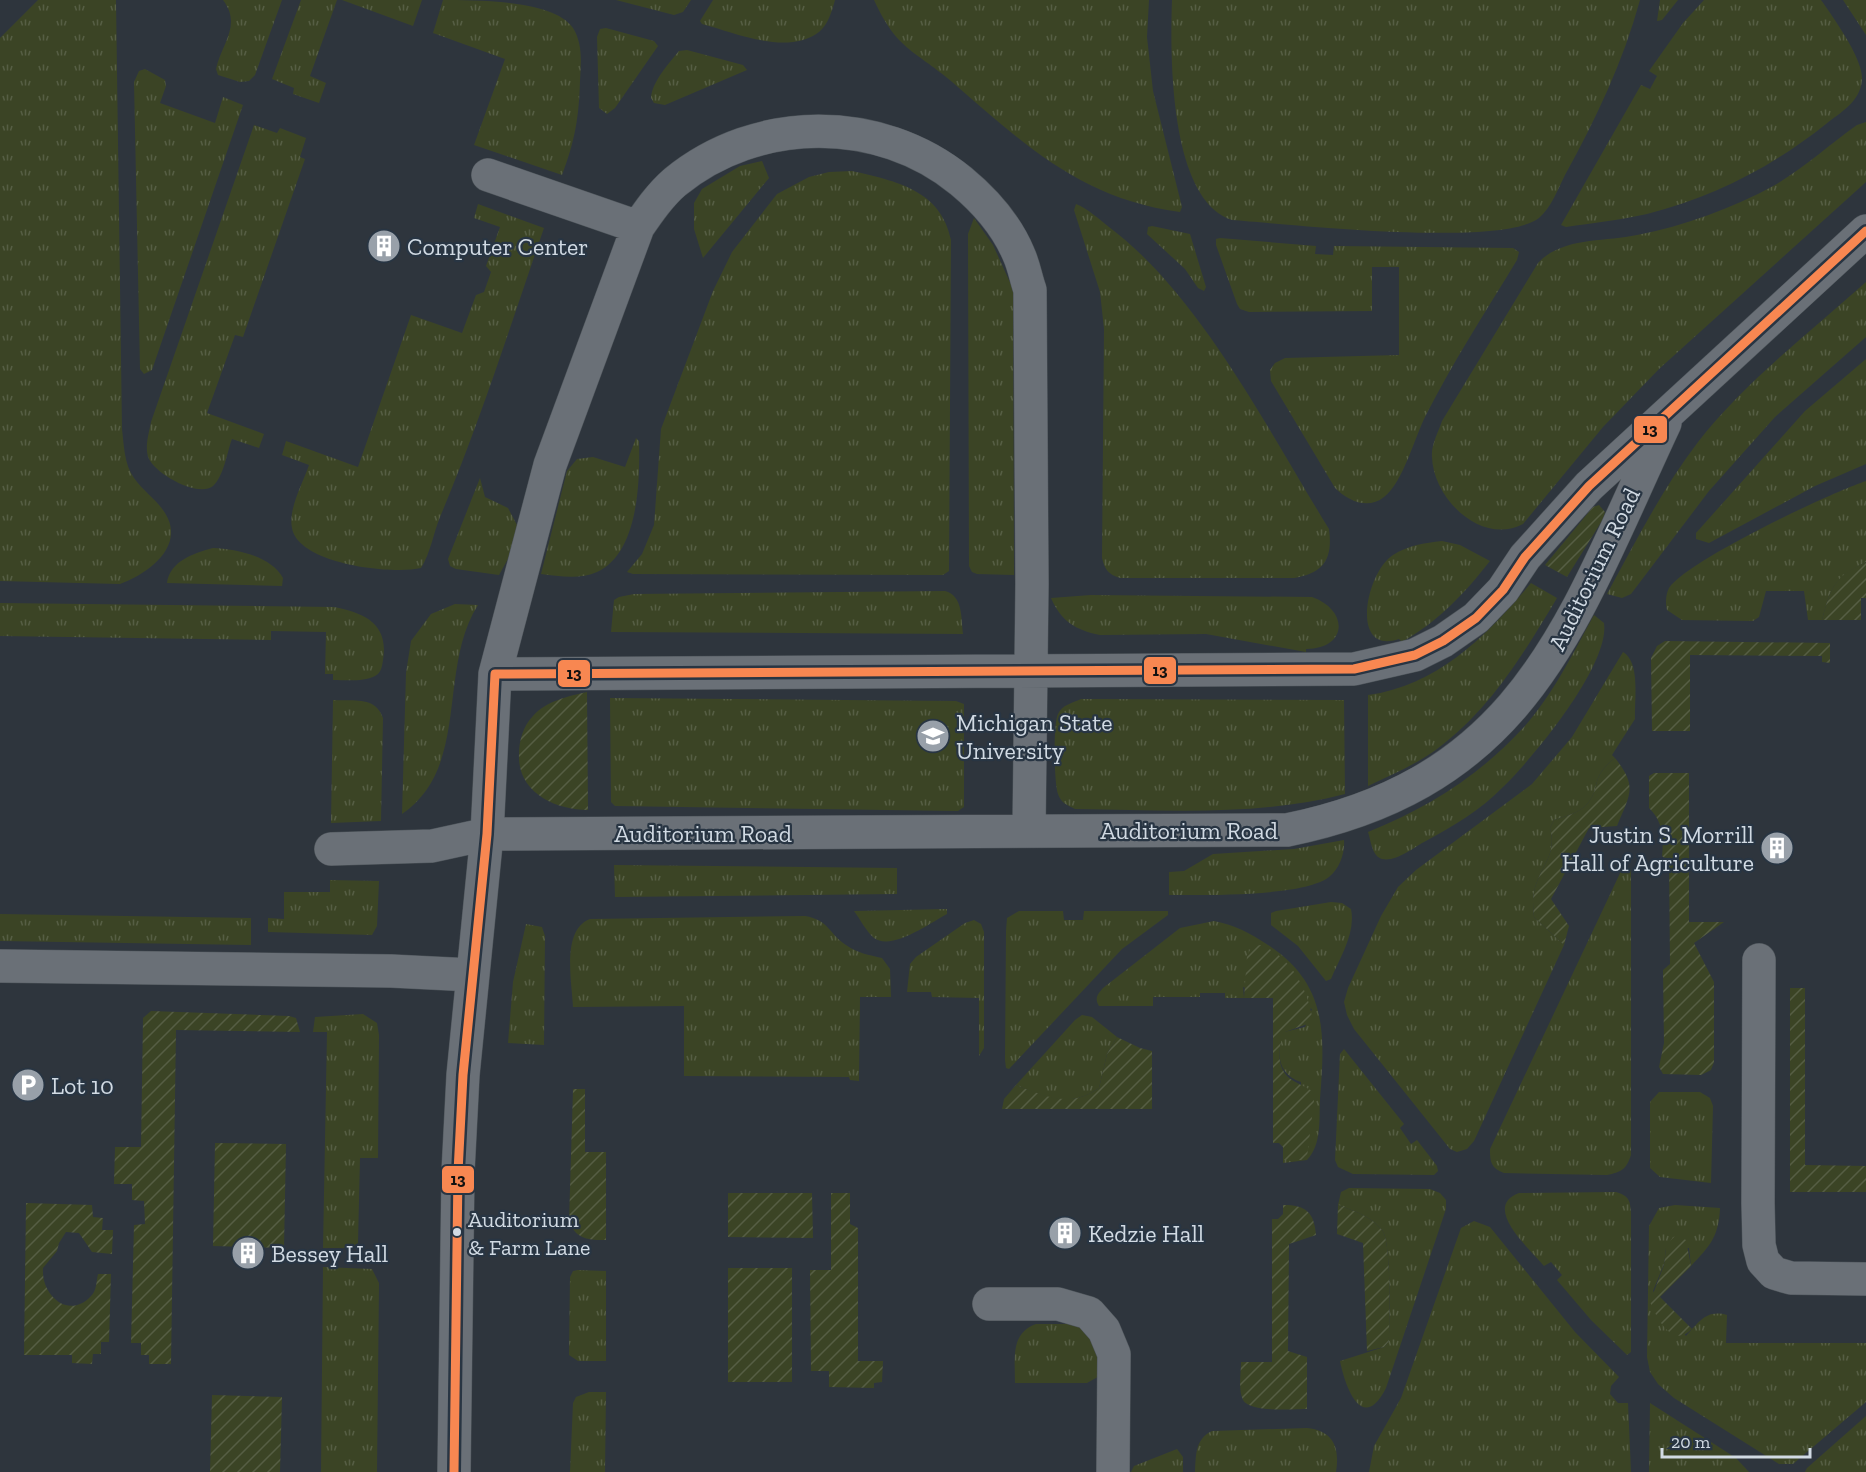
<svg xmlns="http://www.w3.org/2000/svg" width="1866" height="1472" font-family="'Zilla Slab',serif">
<style>
.grass{fill:url(#grass-tufts)}
.garden{fill:url(#garden-furrows)}
.lines{fill:none;stroke-linecap:round;stroke-linejoin:round}
.minor-casing{stroke:#4c5359;stroke-width:34}
.minor{stroke:#6a7077;stroke-width:33}
.bus-1-casing{stroke:#283543;stroke-width:14}
.bus-1{stroke:#f88751;stroke-width:9}
.bus-dot{fill:#d1dae3;stroke:#283543;stroke-width:2}
.labels{text-anchor:middle;dominant-baseline:central;stroke-width:4.5;stroke-linejoin:round;paint-order:stroke}
.bus-label{font-size:22px;fill:#d1dae3;stroke:#283543;text-anchor:start}
.poi-label{font-size:24px;fill:#d1dae3;stroke:#283543;text-anchor:start}
.street-label{font-size:24px;fill:#d1dae3;stroke:#283543}
.line-badge{stroke:#283543;stroke-width:2}
.pale-badge-label{font-size:16px;text-anchor:middle;font-weight:bold;fill:#111}
</style>
<defs>
<pattern id="grass-tufts" width="24" height="20" patternUnits="userSpaceOnUse" patternTransform="scale(1.5)"><rect width="24" height="20" fill="#3b4425"/><path d="M3 7l-1-3M5 7V3M7 7l1-3M15 17l-1-3M17 17v-4M19 17l1-3" fill="none" stroke="#565e44"/></pattern>
<pattern id="garden-furrows" width="10" height="10" patternUnits="userSpaceOnUse" patternTransform="scale(1.5)"><rect width="10" height="10" fill="#3b4425"/><path d="M-1 1l2-2M0 10L10 0M9 11l2-2" fill="none" stroke="#565e44"/></pattern>
</defs>
<rect width="100%" height="100%" fill="#2e353d"/>
<!-- grass -->
<path class="grass" d="M38,0H116L122,429C124,445 124,464 134,478C143,491 157,500 165,513C186,546 148,574 120,584L0,581V38Z
M223,0H282L255,75L249,81L240,82L218,75L216,69C222,43 242,25 223,0Z
M301,0H337L310,76L326,83L319,103L293,94L294,88L272,79Z
M342,0H422L413,26Z
M443,0C476,0 554,0 573,28C583,44 581,63 580,81C579,117 575,141 562,175L474,145L505,59L433,33Z
M616,0H691L683,12L674,15Z
M713,0H835C832,11 828,25 819,32C787,56 736,33 702,24L700,21Z
M874,0H1149L1147,37L1153,91L1182,207L1180,212C1080,199 1023,143 951,81C913,49 897,50 874,0Z
M1172,0H1640C1623,62 1596,119 1565,175C1558,189 1551,208 1539,218C1501,248 1287,224 1232,220C1169,200 1170,54 1172,0Z
M1660,0H1678L1662,20L1657,21Z
M1704,0H1821C1833,17 1864,60 1862,80C1860,102 1841,112 1826,124C1772,167 1714,197 1647,214C1621,220 1592,223 1566,227L1561,225L1641,85L1650,89L1657,76L1649,71L1683,23Z
M1843,0H1866V35Z
M606,28L654,41L658,46L615,108L607,114L599,108L597,37L600,29Z
M687,50L743,65L747,70L665,105L654,103L651,98C652,82 669,63 679,51Z
M145,69L165,80L166,86L160,103L215,123L223,97L243,105L152,370L144,374L140,369L134,82L139,71Z
M1866,122V182L1659,369L1603,427L1523,524C1482,546 1433,499 1432,457C1431,445 1438,433 1442,421L1538,263C1562,237 1604,242 1637,235C1684,226 1733,208 1775,185C1804,168 1830,144 1857,125Z
M254,125L277,133L280,128L306,138L300,157L305,159L243,337L235,335L207,413L264,434L259,448L232,439C227,452 224,476 213,486C198,498 156,474 149,459C144,448 149,433 151,422Z
M762,161L769,178L703,258L694,229V203L702,189L740,166Z
M852,171C896,181 941,190 951,240L949,571L943,575L633,574L627,572L642,554L654,525L661,429L713,291L732,252L777,194L809,177L829,172Z
M478,204L544,228C511,324 480,422 440,517C433,534 431,552 421,568C392,575 298,564 292,528C288,509 303,483 309,465L282,455L286,441L358,467L411,315L462,333L476,295L484,292L491,272L486,266L500,227L474,218Z
M1076,204C1088,209 1099,219 1109,227C1200,295 1269,432 1329,529C1333,559 1324,573 1294,578H1120C1108,574 1105,570 1102,558L1104,329L1100,292L1074,210Z
M974,218L993,245L1013,289L1014,575L977,574L972,572L969,566L968,234Z
M1152,226L1190,234L1206,287L1204,291L1198,288L1185,269L1147,234L1148,227Z
M1220,238L1316,246L1315,254L1333,255L1334,246L1513,248L1519,252L1517,260C1486,311 1453,362 1426,415C1415,436 1403,483 1384,497C1368,510 1348,501 1335,488L1271,381L1270,370L1275,363L1285,358L1399,355V267H1372V311L1249,312L1240,309L1237,304L1216,245V239Z
M1866,282V337L1775,417L1709,491L1631,594L1622,598L1607,594C1635,543 1662,489 1698,442C1744,383 1810,332 1866,282Z
M1866,359V464L1815,486L1709,543L1696,539V533L1805,411Z
M636,438L639,441C640,480 639,553 597,572C580,580 558,576 541,574L567,471L577,459L593,457L625,467Z
M480,478L485,497L508,508L517,525L513,550L499,575L456,569L450,566L448,559Z
M1866,481V562C1834,578 1831,586 1822,620H1808L1804,591H1766L1759,617L1753,621L1682,620L1667,610C1665,603 1666,594 1669,588C1688,560 1830,493 1866,481Z
M1442,541L1460,545L1490,561C1464,594 1439,621 1402,642L1399,639C1349,656 1366,572 1393,555C1409,545 1424,543 1442,541Z
M213,548C236,549 271,556 283,578L282,586L167,583C170,561 194,553 213,548Z
M1531,583L1557,598C1524,653 1490,710 1437,749C1417,764 1391,775 1368,786V695C1439,685 1487,635 1531,583Z
M945,591C963,596 961,617 963,634L611,632L614,600L619,597L634,594Z
M1091,595L1312,597C1349,610 1348,649 1306,649V652L1206,634L1100,635C1075,630 1061,621 1051,598Z
M0,603L334,607C365,613 389,624 383,660C382,667 381,673 375,676C363,682 346,680 333,680V674H325L326,632L271,631V640L0,636Z
M455,604L478,605C437,669 471,767 402,814L406,673L411,641L431,614Z
M1594,615L1604,623C1610,665 1533,758 1503,787C1481,810 1452,827 1424,842C1413,848 1396,862 1382,859C1372,856 1371,841 1368,832C1428,808 1480,775 1523,728C1553,695 1573,653 1594,615Z
M1623,652C1641,663 1634,701 1635,719L1612,755L1615,758C1590,777 1601,787 1588,803C1580,813 1566,816 1554,820L1550,828C1557,855 1542,864 1535,888C1532,898 1533,907 1534,917L1564,945L1474,1141L1467,1149L1457,1152L1450,1149L1354,1029L1347,1015L1344,1002L1348,988L1381,916L1398,887L1416,870L1532,784L1572,737Z
M610,698L956,701L964,704V807L958,811L615,806L611,802Z
M1081,699L1344,700L1345,794C1256,817 1166,810 1075,809C1067,805 1061,803 1058,794C1054,784 1053,723 1058,714C1062,705 1072,703 1081,699Z
M333,700C353,701 376,696 383,718L381,821L331,823Z
M1344,840C1345,853 1340,868 1329,877C1303,897 1203,895 1169,895V872L1184,871L1213,854L1294,849Z
M614,865L897,868V894L615,897Z
M1627,866L1631,870V1155C1626,1170 1621,1172 1607,1175L1504,1173C1491,1168 1490,1162 1490,1149L1622,869Z
M330,880L379,881L377,926L372,935L268,932V918L284,919V892H330Z
M1331,902L1342,903L1351,909C1356,933 1340,957 1331,979L1326,981L1298,946L1271,925V913L1276,911Z
M947,909V914C930,923 892,951 874,938C866,931 860,919 854,911Z
M1019,911H1063L1064,920H1083L1084,911H1168V915L1122,949L1009,1069L1006,1068L1005,1060L1006,931L1007,918Z
M0,914L251,918V945L0,941Z
M805,916C829,920 828,933 846,945C857,953 869,955 882,958L890,969L891,997H860L859,1081L850,1080L849,1077L684,1076V1006L573,1007C572,982 561,930 590,919Z
M974,920L981,924L984,932V1048L979,1056V998L932,997L931,992H907L910,964L916,957L965,923Z
M1214,921C1235,925 1250,933 1268,945C1328,984 1325,1035 1320,1099C1319,1120 1322,1144 1307,1160L1283,1163V1160H1303L1301,1082C1278,1075 1275,1052 1284,1032L1305,1027L1312,1009L1243,987L1244,998H1225V993H1200V997H1153V1006H1099C1094,998 1098,994 1103,988L1180,928Z
M526,924L542,927L545,936L544,1045L508,1043L513,982Z
M363,1014L377,1023L379,1035L378,1158H360L358,1243L352,1248H323L327,1032H313L315,1017Z
M1082,1015L1092,1017L1117,1037L1107,1054L1099,1088C1070,1108 1046,1098 1016,1085L1075,1020Z
M1344,1049L1404,1124L1400,1128L1411,1144L1417,1140L1437,1166L1438,1171L1434,1175L1353,1174L1338,1167L1335,1160L1340,1054Z
M1659,1092H1700L1710,1098L1713,1106L1711,1183L1660,1177L1650,1168V1102Z
M1349,1188L1430,1189L1440,1193L1446,1200V1209L1386,1388C1362,1435 1345,1386 1340,1361L1384,1347L1389,1341C1389,1321 1392,1242 1382,1230C1371,1216 1354,1211 1338,1205L1341,1192Z
M1616,1192C1629,1196 1630,1200 1631,1212V1352L1627,1355L1591,1320L1557,1280L1562,1275L1551,1262L1544,1266C1530,1249 1481,1207 1519,1193Z
M1675,1205L1720,1208C1719,1236 1710,1246 1691,1266L1689,1248H1666L1664,1264L1653,1291L1686,1336C1699,1322 1706,1309 1727,1315L1726,1343H1866V1402L1793,1464H1779L1674,1398L1658,1384L1650,1372L1647,1357L1649,1226L1659,1208Z
M1474,1221L1490,1227L1575,1332L1619,1377L1611,1386L1610,1394L1618,1403H1628L1631,1472H1369L1374,1446L1401,1398L1461,1228Z
M323,1267L372,1269L379,1283L377,1472H321Z
M578,1270L606,1271V1361H578L569,1355L570,1277L573,1271Z
M1036,1324H1083L1094,1328L1103,1374L1087,1383H1015C1015,1359 1010,1333 1036,1324Z
M589,1392H606L605,1472H570L573,1403L576,1397Z
M1650,1403L1736,1458L1749,1472H1649Z
M1866,1416V1472H1805L1807,1468Z
M1307,1428C1334,1431 1340,1448 1336,1472H1195C1196,1455 1195,1439 1212,1431Z
M1177,1449L1183,1457V1472H1131L1134,1466Z"/>
<!-- garden -->
<path class="garden" d="M1599,505L1605,512L1603,519L1567,577L1545,565L1593,507Z
M1866,562V598H1861V620H1822C1831,586 1834,577 1866,562Z
M1665,641L1830,643V663L1822,662V656L1690,655V731H1652L1651,658L1657,646Z
M587,692L588,810C555,810 517,792 519,754C519,741 523,726 533,716C546,701 569,696 587,692Z
M1615,758C1638,787 1630,794 1617,826L1589,828L1551,899L1569,926L1564,945L1534,917C1533,907 1532,898 1535,888C1542,864 1557,855 1550,828L1554,820C1566,816 1580,813 1588,803C1601,787 1590,777 1615,758Z
M1654,773H1689V922H1724L1694,943L1714,982V1062L1711,1070L1701,1075L1663,1074L1659,1067L1664,1043L1663,970L1670,964L1669,862L1662,856C1664,837 1663,822 1649,808V776Z
M1261,945C1291,956 1309,991 1313,1022L1285,1032C1278,1045 1276,1065 1288,1077C1293,1082 1305,1086 1312,1091L1314,1101L1307,1157L1303,1160H1283V1147L1279,1143H1273V998H1244L1247,956L1252,946Z
M1790,988H1805V1165L1866,1166V1192H1790Z
M151,1011L289,1016L296,1018L300,1032L176,1030L171,1364H149V1355H141V1343H131L134,1225L145,1224L144,1201L132,1200V1184H114L115,1147H141L143,1018Z
M1117,1037L1140,1048L1152,1051V1109H1002L1004,1099L1016,1085C1046,1097 1071,1108 1099,1088L1107,1054Z
M573,1089H585V1152H606V1240C589,1240 577,1240 569,1222Z
M215,1143L286,1144L284,1248L213,1246Z
M728,1193H812L813,1238L728,1237Z
M831,1193H850V1224L858,1228V1361H883L882,1382L874,1383V1388L829,1387V1371H811L810,1270H831Z
M26,1203L92,1205L93,1217L103,1218L102,1230H113L112,1254L92,1252L79,1233L66,1232L59,1243L57,1251L43,1268C41,1296 69,1320 91,1296C97,1290 96,1282 98,1274H111L109,1342H101V1354H93L92,1364L72,1363V1355H24Z
M1283,1205C1306,1205 1314,1212 1316,1235L1289,1244L1288,1351L1307,1357V1409C1294,1409 1250,1413 1243,1400C1238,1390 1241,1373 1241,1362H1272V1219H1278L1283,1214Z
M1338,1205C1354,1211 1371,1216 1382,1230C1392,1242 1389,1321 1389,1341L1384,1347L1367,1351L1363,1243L1337,1234Z
M1678,1236L1686,1240L1691,1266L1660,1297L1692,1329C1673,1349 1657,1319 1650,1302L1664,1265L1666,1248L1673,1237Z
M728,1268H792V1382H728Z
M212,1395L282,1397L280,1472H210Z"/>
<g class="lines">
<!-- minor casing -->
<g class="minor-casing">
<path id="minor" d="M488,175L638,227
M495,674L550,465L638,227C649,211 660,195 675,182C757,115 879,114 961,181C984,200 1007,226 1019,255C1024,266 1026,279 1030,290L1032,584L1029,831
M331,849L432,846L487,834L1287,830C1528,781 1572,621 1665,423
M1759,960L1758,1203L1759,1245L1763,1261L1774,1273L1791,1278L1866,1279
M0,966L391,971L472,975
M989,1304H1058L1089,1313L1104,1330L1114,1354L1113,1472
M454,1472L458,1172L463,1075L487,834L495,674L1354,669L1415,655L1443,641L1476,618L1503,590L1525,557L1589,486L1866,231"/>
</g>
<!-- minor -->
<use href="#minor" class="minor"/>
<!-- bus-1 casing -->
<g class="bus-1-casing">
<path id="bus-1" d="M454,1472L458,1172L463,1075L487,834L495,674L1354,669L1415,655L1443,641L1476,618L1503,590L1525,557L1589,486L1866,231"/>
</g>
<!-- bus-1 -->
<use href="#bus-1" class="bus-1"/>
</g>
<!-- icons -->
<defs>
<g id="building-disc" transform="scale(1.725)"><circle r="9.5" fill="#98a0a9" stroke="#283543"/><path d="M-4-6H4V6H1V3H-1V6H-4ZM-2.5-4.3h1.7v1.8h-1.7ZM.8-4.3h1.7v1.8H.8ZM-2.5-1h1.7V.8h-1.7ZM.8-1h1.7V.8H.8Z" fill="#fff"/></g>
<g id="university-disc" transform="scale(1.725)"><circle r="9.5" fill="#98a0a9" stroke="#283543"/><path d="M0-5L7-2L0 1L-7-2ZM-4 1L0 2.5L4 1V4Q0 6-4 4Z" fill="#fff"/></g>
<g id="parking-disc" transform="scale(1.725)"><circle r="9.5" fill="#98a0a9" stroke="#283543"/><path d="M-3.5-5.5H1a3.5 3.5 0 0 1 0 7H-1V5.5H-3.5ZM-1-3.4V-.6H.8a1.4 1.4 0 0 0 0-2.8Z" fill="#fff"/></g>
</defs>
<g fill-rule="evenodd">
<use href="#building-disc" x="384" y="246"/>
<use href="#university-disc" x="933" y="736"/>
<use href="#building-disc" x="1777" y="848"/>
<use href="#parking-disc" x="28" y="1085"/>
<use href="#building-disc" x="1065" y="1233"/>
<use href="#building-disc" x="248" y="1253"/>
</g>
<!-- markers -->
<circle class="bus-dot" cx="457" cy="1232" r="5"/>
<g class="labels">
<!-- bus labels -->
<g class="bus-label">
<text x="468" y="1219">Auditorium<tspan x="468" dy="28">&amp; Farm Lane</tspan></text>
</g>
<!-- poi labels -->
<g class="poi-label">
<text x="407" y="246">Computer Center</text>
<text x="956" y="722">Michigan State<tspan x="956" dy="28">University</tspan></text>
<text x="1754" y="834" text-anchor="end">Justin S. Morrill<tspan x="1754" dy="28">Hall of Agriculture</tspan></text>
<text x="51" y="1085">Lot 10</text>
<text x="1088" y="1233">Kedzie Hall</text>
<text x="271" y="1253">Bessey Hall</text>
</g>
<!-- street labels -->
<g class="street-label">
<text transform="translate(1594 569) rotate(-64)">Auditorium Road</text>
<text x="1189" y="830">Auditorium Road</text>
<text x="703" y="833">Auditorium Road</text>
</g>
</g>
<g class="line-badge">
<rect x="1633" y="415" width="35" height="29" rx="6" fill="#f88751"/>
<rect x="1143" y="656" width="34" height="29" rx="6" fill="#f88751"/>
<rect x="557" y="659" width="34" height="29" rx="6" fill="#f88751"/>
<rect x="441" y="1165" width="34" height="29" rx="6" fill="#f88751"/>
</g>
<g class="pale-badge-label">
<text x="1650" y="435">13</text>
<text x="1160" y="676">13</text>
<text x="574" y="679">13</text>
<text x="458" y="1185">13</text>
</g>
<!-- scale -->
<path d="M1662 1448v9h148v-9" fill="none" stroke="#d1dae3" stroke-width="3"/>
<text x="1671" y="1448" font-size="18" fill="#d1dae3" stroke="#283543" stroke-width="4.5" paint-order="stroke">20 m</text>
</svg>
